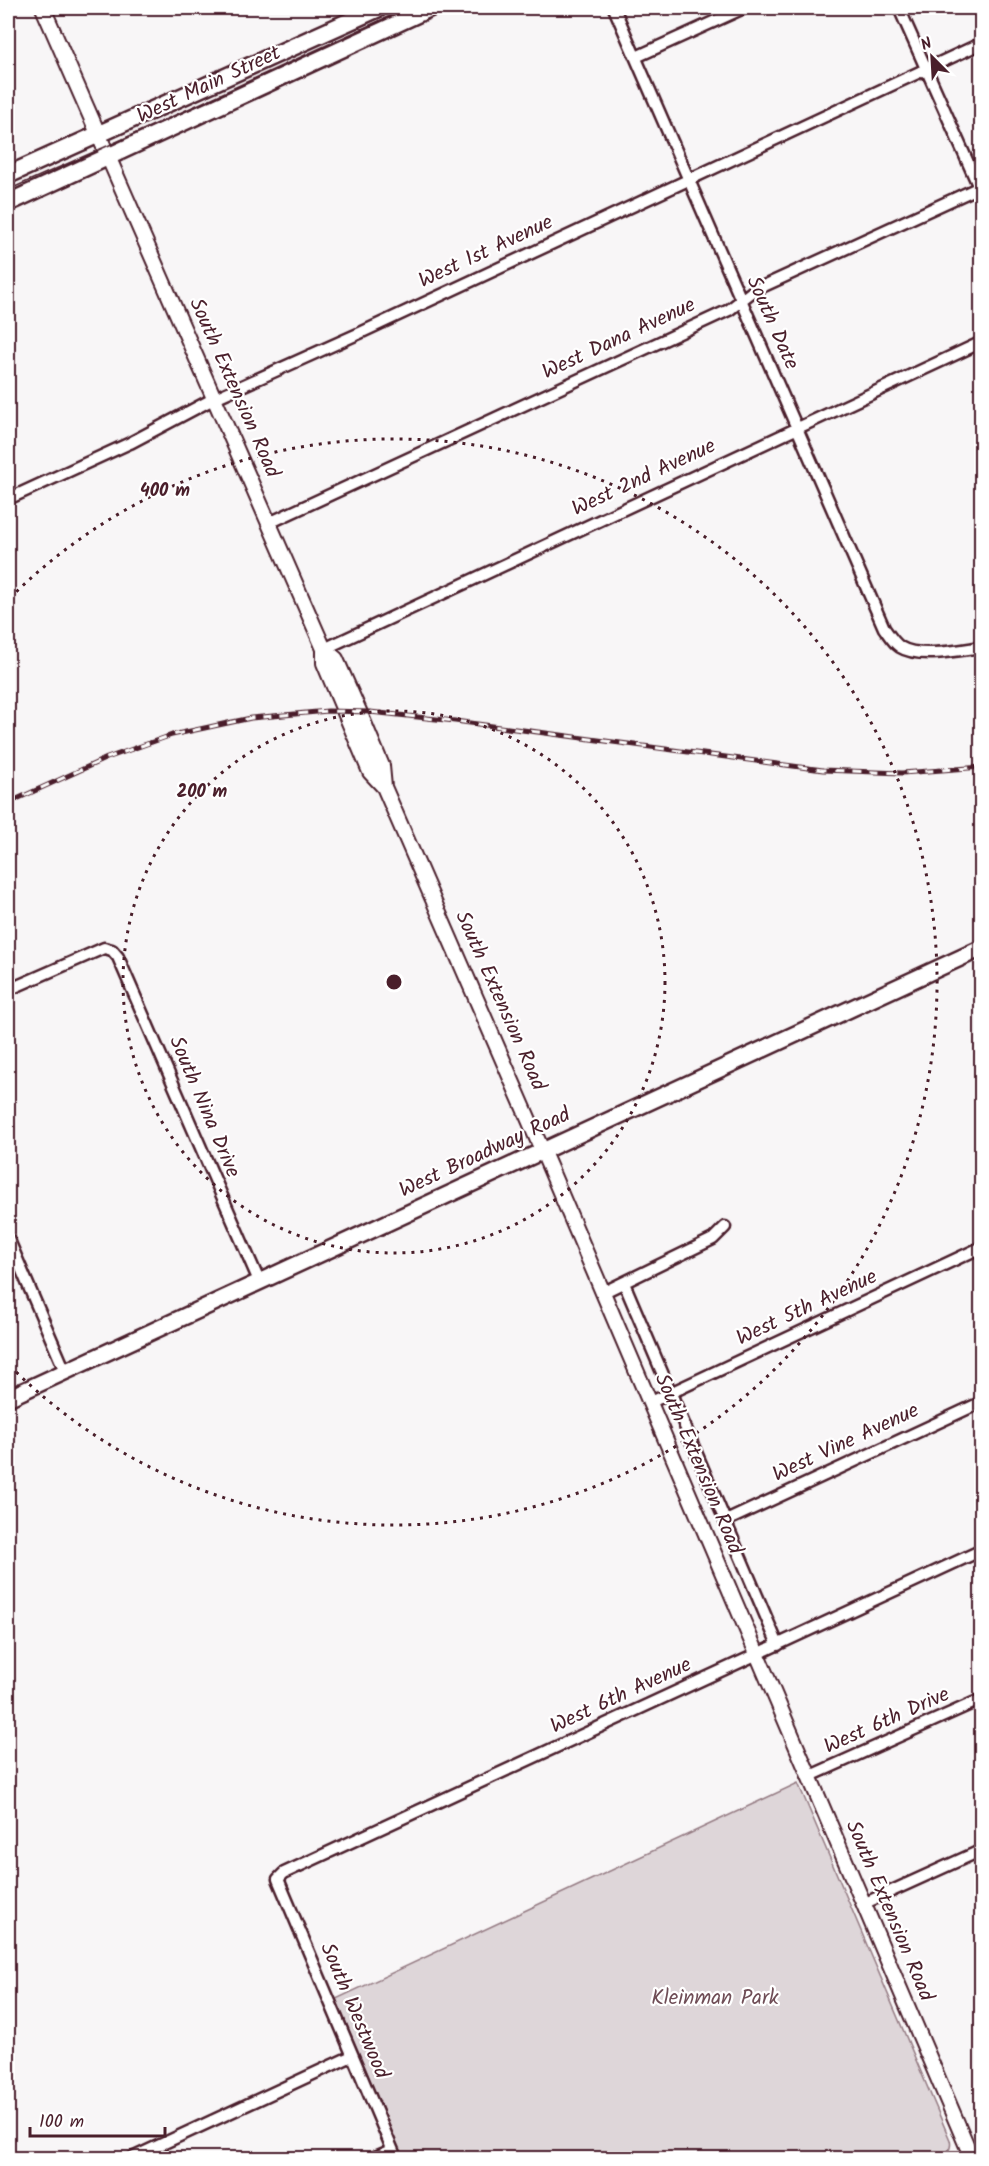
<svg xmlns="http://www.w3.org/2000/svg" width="989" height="2166" font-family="Kalam,sans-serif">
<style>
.green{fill:#ded6d9;stroke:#947a82;stroke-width:1.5}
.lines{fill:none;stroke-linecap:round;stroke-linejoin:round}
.minor-casing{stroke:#4a1f2b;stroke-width:15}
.tertiary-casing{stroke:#4a1f2b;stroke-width:18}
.secondary-casing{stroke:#4a1f2b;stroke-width:20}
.primary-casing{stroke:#4a1f2b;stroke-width:21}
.minor{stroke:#fff;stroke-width:10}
.tertiary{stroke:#fff;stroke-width:14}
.secondary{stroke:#fff;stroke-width:15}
.primary{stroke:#fff;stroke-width:16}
.tram{stroke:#4a1f2b;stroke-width:1.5}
.rail-casing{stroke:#4a1f2b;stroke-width:5}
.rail{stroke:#fff;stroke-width:3;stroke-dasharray:9;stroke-linecap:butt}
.ring{fill:none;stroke:#4a1f2b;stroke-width:3;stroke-dasharray:3 6}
.labels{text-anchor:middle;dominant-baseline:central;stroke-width:4.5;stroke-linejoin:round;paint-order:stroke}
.street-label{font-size:21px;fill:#4a1f2b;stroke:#fff}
.park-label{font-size:21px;fill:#6f4d56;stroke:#fff}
.centre{fill:#4a1f2b;stroke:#fff;stroke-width:3}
.ring-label{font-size:18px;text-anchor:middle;font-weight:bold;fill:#4a1f2b;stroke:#fff;stroke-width:4.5;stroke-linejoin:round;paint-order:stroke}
</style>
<rect width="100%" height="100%" fill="#f8f6f7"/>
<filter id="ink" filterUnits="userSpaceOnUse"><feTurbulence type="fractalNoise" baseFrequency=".0167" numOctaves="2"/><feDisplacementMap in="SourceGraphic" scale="12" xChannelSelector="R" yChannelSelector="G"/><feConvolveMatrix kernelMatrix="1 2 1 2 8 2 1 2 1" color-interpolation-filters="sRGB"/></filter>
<g filter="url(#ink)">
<!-- green -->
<path class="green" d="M798,1783L950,2140C953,2152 944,2154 934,2158H403L336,1999Z"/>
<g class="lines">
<!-- minor casing -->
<g class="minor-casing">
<path id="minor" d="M614,8L884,628C889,635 893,642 900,647C919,659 960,650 982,647
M899,8L982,194
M636,57L744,8
M8,499L130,443L215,398L360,333L982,43
M269,523L729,310L753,291L982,186
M324,649L982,342
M8,990L104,948L112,950L118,957L259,1281
M8,1238L65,1371
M624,1283L778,1645
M602,1293L713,1239L725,1227
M649,1403L982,1247
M726,1521L982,1402
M808,1777L982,1699
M863,1904L982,1850
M132,2158L352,2056
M373,2158L392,2150
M396,2158L278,1879L284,1873L982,1550"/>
</g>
<!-- tertiary casing -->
<g class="tertiary-casing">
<path id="tertiary" d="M43,8L324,649V663L370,772L384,787
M324,649L336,659L359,711L382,766L384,787L549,1166L972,2158"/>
</g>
<!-- secondary casing -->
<g class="secondary-casing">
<path id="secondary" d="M8,1398L982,948"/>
</g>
<!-- primary casing -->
<g class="primary-casing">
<path id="primary" d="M8,175L379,8
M8,203L430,8"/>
</g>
<!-- minor -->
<use href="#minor" class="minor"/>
<!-- tertiary -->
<use href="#tertiary" class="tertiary"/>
<!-- secondary -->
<use href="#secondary" class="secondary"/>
<!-- primary -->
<use href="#primary" class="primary"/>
<!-- tram -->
<path class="tram" d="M8,190L211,100L411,8"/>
<!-- rail casing -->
<g class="rail-casing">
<path id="rail" d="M8,803L107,758L172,735L251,718L328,711L370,712L455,721L823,770L902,773L982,767"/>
</g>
<!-- rail -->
<use href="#rail" class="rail"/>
</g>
</g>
<!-- distance rings -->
<g class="ring">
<circle cx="394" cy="982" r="271"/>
<path d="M10 598A543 543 0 1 1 10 1366"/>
</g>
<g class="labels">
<!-- street labels -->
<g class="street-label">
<text transform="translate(209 85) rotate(-25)">West Main Street</text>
<text transform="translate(486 252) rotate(-25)">West 1st Avenue</text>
<text transform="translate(772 323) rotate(66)">South Date</text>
<text transform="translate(619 339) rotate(-25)">West Dana Avenue</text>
<text transform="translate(234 388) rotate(66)">South Extension Road</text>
<text transform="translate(644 478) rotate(-25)">West 2nd Avenue</text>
<text transform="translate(500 1001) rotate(66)">South Extension Road</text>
<text transform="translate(204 1107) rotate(67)">South Nina Drive</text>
<text transform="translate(485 1153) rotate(-25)">West Broadway Road</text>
<text transform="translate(807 1308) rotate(-25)">West 5th Avenue</text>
<text transform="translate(846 1443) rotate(-25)">West Vine Avenue</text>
<text transform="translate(698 1464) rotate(67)">South Extension Road</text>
<text transform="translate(621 1696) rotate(-25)">West 6th Avenue</text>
<text transform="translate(887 1721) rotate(-24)">West 6th Drive</text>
<text transform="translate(889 1911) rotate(67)">South Extension Road</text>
<text transform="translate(354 2011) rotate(67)">South Westwood</text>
</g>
<!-- park labels -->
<g class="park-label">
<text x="715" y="1998">Kleinman Park</text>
</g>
</g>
<circle cx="394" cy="982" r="9" class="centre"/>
<g class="ring-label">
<text x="165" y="496">400 m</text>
<text x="202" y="797">200 m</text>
</g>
<!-- margin -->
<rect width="989" height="2166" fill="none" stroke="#fff" stroke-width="30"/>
<rect x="15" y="15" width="959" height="2136" fill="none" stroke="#4a1f2b" stroke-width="2" filter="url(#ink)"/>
<!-- north arrow -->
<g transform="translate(932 57) rotate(336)" stroke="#ffffff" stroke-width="4.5" paint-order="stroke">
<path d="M0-4.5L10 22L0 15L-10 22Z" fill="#4a1f2b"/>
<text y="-9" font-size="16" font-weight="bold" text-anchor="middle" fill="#4a1f2b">N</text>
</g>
<!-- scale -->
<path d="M30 2127v9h135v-9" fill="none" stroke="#4a1f2b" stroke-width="3"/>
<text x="39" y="2127" font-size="18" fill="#4a1f2b" stroke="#ffffff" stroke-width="4.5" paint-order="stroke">100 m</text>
</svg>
